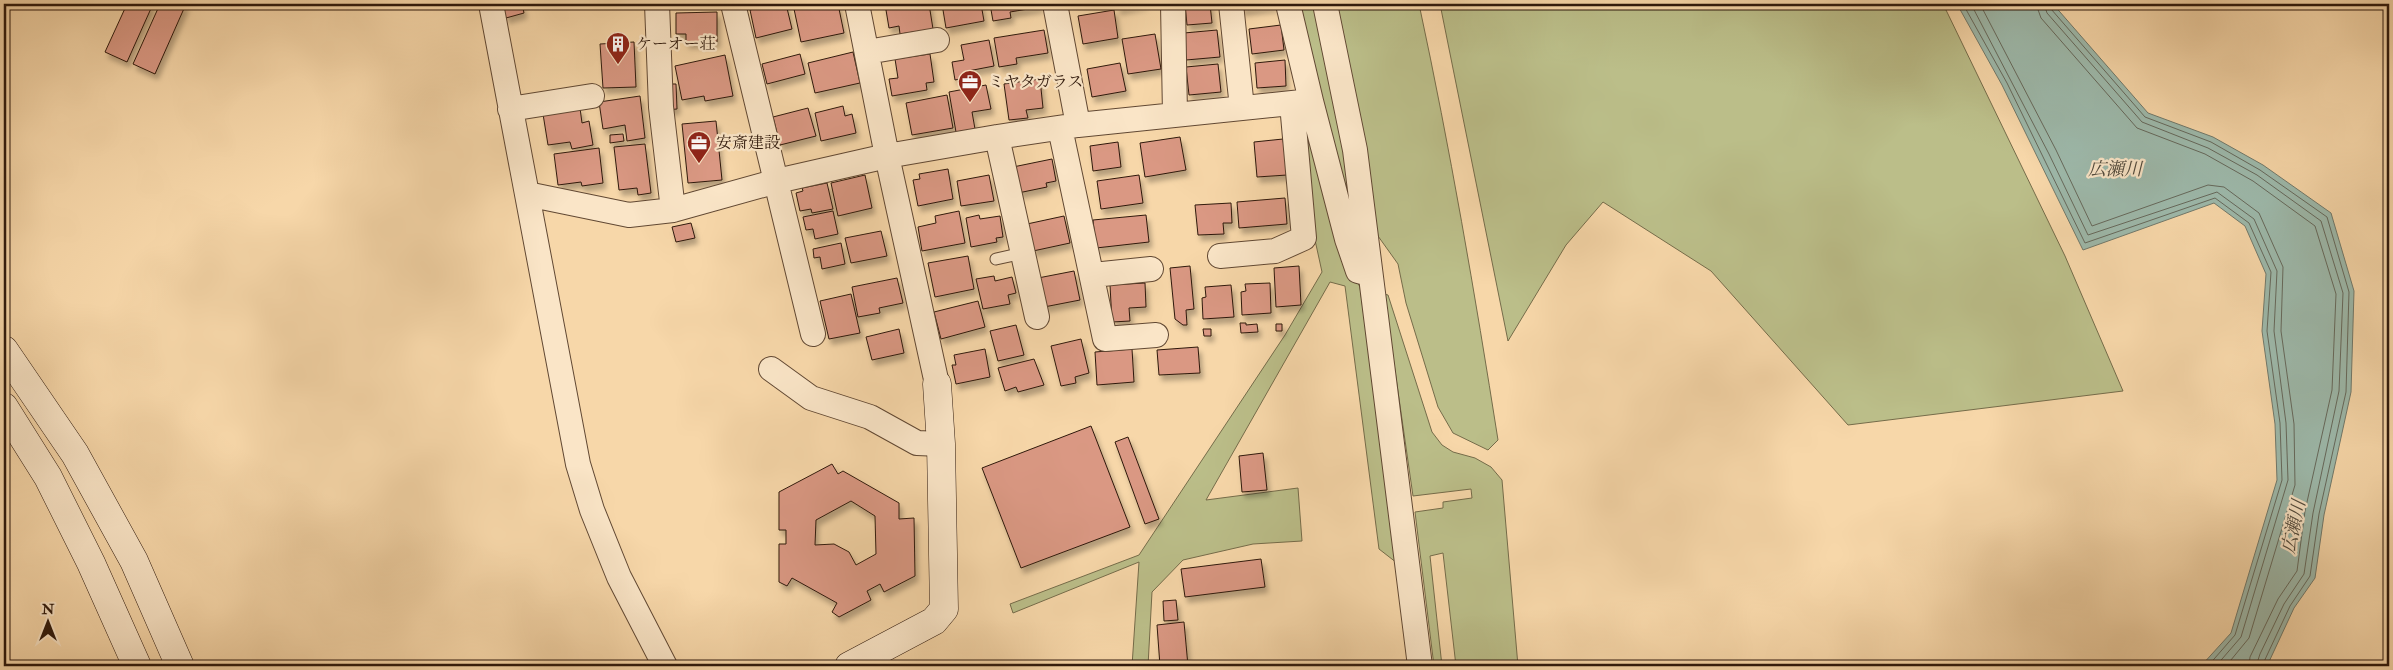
<svg xmlns="http://www.w3.org/2000/svg" width="2393" height="670" font-family="'IM FELL Double Pica','Noto Serif JP',serif">
<style>
.green{fill:#bbbe89;stroke:#756c4a}
.water{fill:#9db9ab;stroke:#71796b}
.lines{fill:none;stroke-linecap:round;stroke-linejoin:round}
.shore{stroke:#66695c;stroke-width:1}
.building{fill:#da9883;stroke:#2f190c;fill-rule:evenodd;filter:url(#shadow)}
.lane-casing{stroke:#614833;stroke-width:13}
.street-casing{stroke:#614833;stroke-width:26}
.secondary-casing{stroke:#2f190c;stroke-width:29}
.lane{stroke:#fae5c7;stroke-width:11}
.street{stroke:#fae5c7;stroke-width:24}
.secondary{stroke:#fae5c7;stroke-width:28}
.labels{text-anchor:middle;dominant-baseline:central;stroke-width:4.5;stroke-linejoin:round;paint-order:stroke}
.poi-label{font-size:16px;fill:#2f190c;stroke:#fae5c7;text-anchor:start}
.water-label{font-size:18px;font-style:italic;fill:#50493c;stroke:#fae5c7}
</style>
<defs>
<filter id="shadow"><feDropShadow dx="3" dy="5.5" stdDeviation="2.5" flood-color="#0004"/></filter>
</defs>
<rect width="100%" height="100%" fill="#f7d7a9"/>
<filter id="stains"><feTurbulence type="fractalNoise" baseFrequency=".004" numOctaves="4"/><feColorMatrix values="0 0 0 0 .2 0 0 0 0 .09 0 0 0 0 .02 0 0 0 .5 -.17"/></filter>
<radialGradient id="worn" r=".72"><stop offset=".6" stop-color="#630" stop-opacity="0"/><stop offset="1" stop-color="#630" stop-opacity=".3"/></radialGradient>
<!-- green -->
<path class="green" d="M1296,4H1316L1363,255Z
M1334,4H1419C1450,148 1475,294 1498,440L1488,450L1453,433L1438,407L1406,303L1398,264L1378,236Z
M1440,4H1939L1946,10L2065,256L2123,391L1848,425L1711,271L1603,202L1566,245L1508,341Z
M1305,119L1350,269L1360,287L1397,563L1379,549L1345,286L1330,282L1206,500L1298,488L1302,541L1253,544L1183,560L1152,592L1148,666H1132L1139,562L1013,613L1010,604L1139,555L1285,335L1322,272L1315,240Z
M1384,294L1388,295L1432,432L1442,445L1453,452L1475,458L1491,467L1502,480L1518,666H1456L1443,553L1430,556L1442,666H1434L1415,512L1443,508V502L1472,498L1471,489L1413,496Z"/>
<!-- water -->
<path class="water" d="M1957,4H2053L2148,113L2213,137L2263,165L2331,213L2354,291L2351,392L2324,515L2315,578L2294,608L2267,666H2201L2231,633L2277,480L2275,424L2262,331L2266,274L2245,226L2214,203L2083,250L2002,85Z"/>
<g class="lines">
<!-- shore -->
<path class="shore" d="M1963,4L2007,83L2085,243L2215,198L2249,223L2271,272L2267,331L2280,423L2282,480L2235,635L2208,666
M1971,4L2049,154L2088,235L2217,192L2254,219L2277,271L2274,331L2286,423L2288,480L2241,637L2216,666
M1980,4L2056,150L2092,226L2208,185L2224,187L2259,213L2283,267L2281,331L2294,424L2295,485L2249,638L2226,666
M2036,4L2041,18L2137,128L2205,154L2253,181L2315,226L2336,294L2332,390L2305,511L2297,571L2278,599L2250,657L2249,666
M2044,4L2047,13L2142,122L2208,148L2257,175L2321,221L2343,293L2339,391L2313,513L2304,574L2284,604L2260,654L2256,666
M2050,4L2051,9L2145,117L2211,142L2260,170L2327,217L2349,292L2346,392L2319,514L2310,576L2290,606L2262,666"/>
</g>
<!-- building -->
<path class="building" d="M127,4H153L127,62L105,52Z
M160,4H186L155,74L133,64Z
M502,4H522L524,13L506,18Z
M778,4H786L792,29L756,38L750,10Z
M820,4H838L844,33L801,42L794,9Z
M885,4H929L933,29L900,34L899,26L889,28Z
M942,4H981L984,21L946,28Z
M990,4H1040V7L1010,12L1011,18L993,21Z
M1117,4H1145L1118,9Z
M1185,4H1210L1212,23L1187,25Z
M1240,4H1274L1275,6L1241,10Z
M1114,10L1118,38L1083,44L1078,16Z
M717,12V42L686,43V34H676V13Z
M1281,25L1284,50L1252,54L1249,29Z
M1044,30L1048,53L1016,58L1017,64L999,67L994,38Z
M1217,30L1220,57L1186,60L1184,33Z
M1155,34L1161,69L1128,74L1122,39Z
M989,40L994,66L968,71L969,77L955,80L952,62L964,60L961,45Z
M634,42L636,87L603,88L600,44Z
M853,52L860,83L815,93L808,63Z
M800,54L805,74L767,84L762,64Z
M930,54L934,82L926,83L927,90L892,96L889,79L898,78L895,59Z
M725,55L733,96L705,101L704,96L682,100L675,66Z
M1285,60L1286,86L1257,88L1255,63Z
M1120,63L1126,91L1092,97L1087,69Z
M1218,64L1221,92L1189,95L1186,67Z
M1040,79L1043,108L1026,110L1028,118L1009,120L1004,84Z
M665,84H676L677,109L666,110Z
M986,85L991,109L972,112L975,129L956,132L949,92Z
M947,95L953,128L912,135L906,103Z
M640,96L645,138L627,141L625,125L603,129L599,102Z
M843,106L845,116L852,114L856,133L821,141L815,113Z
M580,108L582,123L589,121L593,145L572,149L570,142L548,145L543,114Z
M808,108L816,136L780,145L773,117Z
M716,121L722,180L688,183L682,124Z
M623,134L624,141L610,143V135Z
M1180,137L1186,170L1145,177L1140,143Z
M1283,139L1287,175L1257,177L1254,142Z
M1118,142L1121,167L1093,171L1090,146Z
M645,144L651,193L638,195L637,188L619,190L614,147Z
M599,148L603,183L582,186L581,182L558,185L554,154Z
M1052,159L1056,181L1046,183L1047,187L1018,193L1013,167Z
M948,169L953,199L918,206L913,180L920,179L919,174Z
M865,175L872,208L838,216L831,183Z
M989,175L994,201L961,206L957,181Z
M1139,175L1143,203L1101,209L1097,181Z
M827,183L833,209L812,213L811,209L800,211L796,193L803,191L802,188Z
M1285,198L1287,224L1239,228L1237,202Z
M1231,203L1232,223H1223L1224,234L1198,235L1195,205Z
M833,211L838,234L815,239L813,229L806,230L803,217Z
M959,211L965,243L922,251L918,227L936,223L935,216Z
M979,215L980,219L1000,216L1003,237L996,238L997,242L971,247L966,218Z
M1146,215L1149,242L1096,248L1093,220Z
M1064,216L1070,243L1033,251L1027,224Z
M691,223L695,238L676,242L672,227Z
M881,231L887,256L851,263L845,238Z
M841,243L845,264L822,269L820,257L814,258L813,249Z
M968,256L974,289L935,297L928,263Z
M1190,266L1194,309L1186,310L1187,325H1183L1175,319L1170,268Z
M1299,266L1301,305L1276,307L1274,268Z
M1074,271L1080,300L1044,307L1038,278Z
M994,276L995,281L1012,277L1016,293L1008,295L1010,304L983,309L976,279Z
M897,278L903,303L879,308L880,313L858,317L852,287Z
M1145,283L1146,307L1129,308L1130,321L1112,322L1110,285Z
M1270,283L1271,313L1242,315L1241,292L1246,291L1245,284Z
M1231,285L1234,317L1203,319L1202,298L1206,297L1205,287Z
M851,294L860,333L829,339L820,301Z
M978,301L985,327L941,339L934,312Z
M1240,323H1246V325L1257,324L1258,332L1241,333Z
M1276,324H1282V331H1276Z
M1016,325L1024,355L998,361L990,331Z
M899,329L904,353L872,360L866,337Z
M1203,329H1211V336H1204Z
M1081,339L1089,373L1075,377L1076,383L1061,386L1051,346Z
M1198,347L1200,373L1159,375L1157,350Z
M985,349L990,377L956,384L952,365H956L954,355Z
M1132,349L1134,382L1097,385L1095,352Z
M1034,359L1044,385L1018,392L1016,387L1005,391L998,368Z
M1091,426L1130,527L1021,568L982,468Z
M1128,437L1159,519L1145,524L1115,442Z
M1263,453L1267,490L1242,492L1239,456Z
M832,464L838,474L843,471L899,503V519L914,518L915,576L884,592L880,584L867,591L871,600L839,617L832,612L837,603L792,578L787,586L779,582V544H786V530H779V492ZM851,501L875,516L876,554L856,565L849,552L834,544L815,545L816,520Z
M1261,559L1265,587L1185,597L1181,569Z
M1176,600L1178,620L1164,621L1163,601Z
M1184,622L1188,666H1160L1157,625Z"/>
<g class="lines">
<!-- lane casing -->
<g class="lane-casing">
<path id="lane" d="M996,259L1023,253"/>
</g>
<!-- street casing -->
<g class="street-casing">
<path id="street" d="M491,4L578,464L592,510L619,577L665,666
M657,4L661,107L673,210
M733,4L813,334
M857,4L887,156L937,384
M1055,4L1078,125
M1173,4L1175,115
M1231,4L1242,108
M1325,4L1355,150L1420,666
M867,52L937,40
M1311,101L1347,239L1358,271L1369,274
M510,109L592,96
M1060,128L1105,339L1156,335
M997,137L1037,317
M527,194L629,215L673,210L777,181L887,156L997,137L1078,125L1311,101L1288,4
M1220,256L1275,251L1304,238L1292,104
M1093,275L1151,269
M771,369L811,398L870,417L917,443L941,444"/>
</g>
<!-- secondary casing -->
<g class="secondary-casing">
<path id="secondary" d="M4,350L75,454L134,561L180,666
M4,407L48,477L91,563L137,666
M849,666L934,621L944,609L941,444L937,384"/>
</g>
<!-- lane -->
<use href="#lane" class="lane"/>
<!-- street -->
<use href="#street" class="street"/>
<!-- secondary -->
<use href="#secondary" class="secondary"/>
</g>
<!-- icons -->
<defs>
<g id="building-pin" transform="scale(1.25)"><path d="M0 17L-7.5 6A9.5 9.5 0 1 1 7.5 6Z" fill="#8f2418" stroke="#fae5c7"/><path d="M-4-6H4V6H1V3H-1V6H-4ZM-2.5-4.3h1.7v1.8h-1.7ZM.8-4.3h1.7v1.8H.8ZM-2.5-1h1.7V.8h-1.7ZM.8-1h1.7V.8H.8Z" fill="#fff"/></g>
<g id="office-pin" transform="scale(1.25)"><path d="M0 17L-7.5 6A9.5 9.5 0 1 1 7.5 6Z" fill="#8f2418" stroke="#fae5c7"/><path d="M-6-3h4V-5.5h4V-3h4V5H-6ZM-1-4.5V-3h2v-1.5ZM-6 0V1H6V0Z" fill="#fff"/></g>
</defs>
<g fill-rule="evenodd">
<use href="#building-pin" x="618" y="44"/>
<use href="#office-pin" x="970" y="82"/>
<use href="#office-pin" x="699" y="143"/>
</g>
<g class="labels">
<!-- poi labels -->
<g class="poi-label">
<text x="636" y="44">ケーオー荘</text>
<text x="988" y="82">ミヤタガラス</text>
<text x="716" y="143">安斎建設</text>
</g>
<!-- water labels -->
<g class="water-label">
<text x="2115" y="169">広瀬川</text>
<text transform="translate(2294 527) rotate(-78)">広瀬川</text>
</g>
</g>
<!-- margin -->
<rect width="2393" height="670" fill="none" stroke="#f7d7a9" stroke-width="20"/>
<rect x="5" y="5" width="2383" height="660" fill="none" stroke="#2f190c" stroke-width="2.5"/>
<rect x="10" y="10" width="2373" height="650" fill="none" stroke="#2f190c"/>
<!-- north arrow -->
<g transform="translate(48 622)" stroke="#fae5c7" stroke-width="4" paint-order="stroke">
<path d="M0-4L9 19L0 12L-9 19Z" fill="#2f190c"/>
<text y="-8" font-size="14" font-weight="bold" text-anchor="middle" fill="#2f190c">N</text>
</g>
<rect width="100%" height="100%" filter="url(#stains)"/>
<rect width="100%" height="100%" fill="url(#worn)"/>
</svg>
